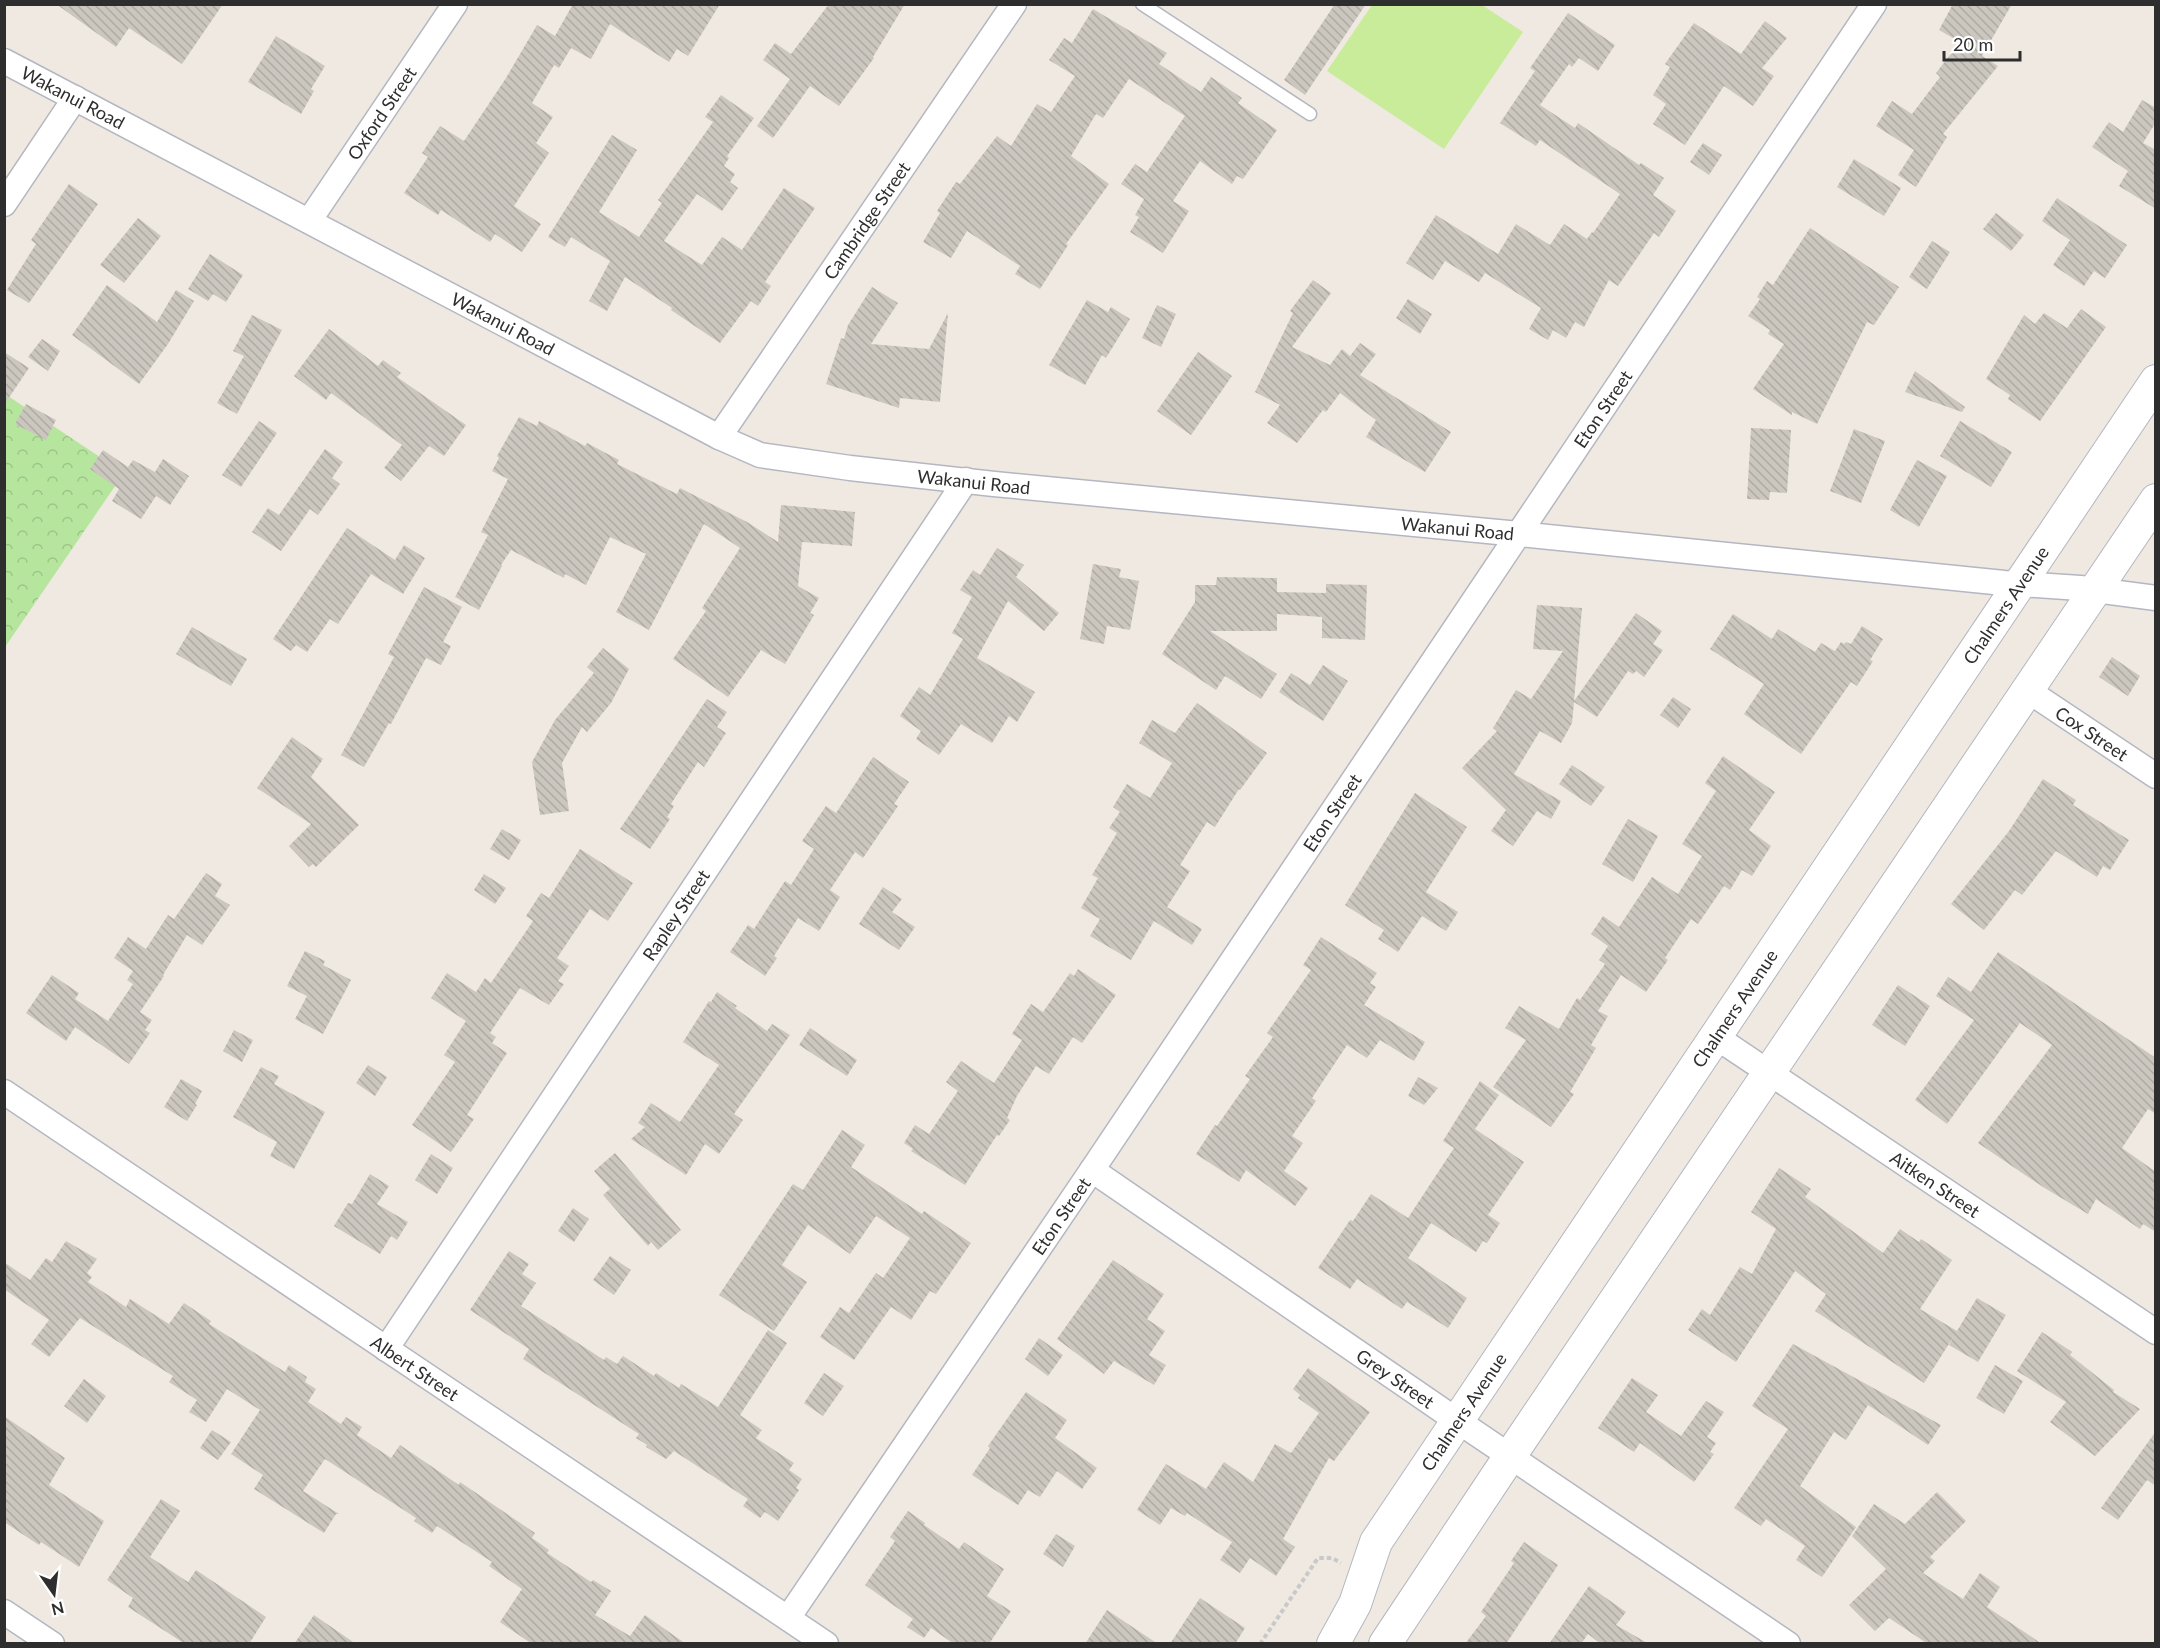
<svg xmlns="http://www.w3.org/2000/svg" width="2160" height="1648" font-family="Lato,sans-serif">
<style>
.park{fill:url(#park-crowns)}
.pitch{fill:#c9ec9a}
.building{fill:url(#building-back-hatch)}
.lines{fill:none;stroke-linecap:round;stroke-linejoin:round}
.service-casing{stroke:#b4b7c1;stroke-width:15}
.minor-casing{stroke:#b4b7c1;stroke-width:27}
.tertiary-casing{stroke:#b4b7c1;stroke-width:34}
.path{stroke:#c9c9c9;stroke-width:4;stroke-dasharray:4.5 3;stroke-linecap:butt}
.service{stroke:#fff;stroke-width:12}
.minor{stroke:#fff;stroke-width:24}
.tertiary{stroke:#fff;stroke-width:32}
.labels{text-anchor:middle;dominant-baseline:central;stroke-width:4.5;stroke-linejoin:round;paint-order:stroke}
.street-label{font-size:18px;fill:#2e2e2e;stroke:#fff}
</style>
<defs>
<pattern id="park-crowns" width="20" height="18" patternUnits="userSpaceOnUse" patternTransform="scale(1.5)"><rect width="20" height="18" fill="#b6e59e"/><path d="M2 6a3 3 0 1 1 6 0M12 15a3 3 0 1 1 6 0" fill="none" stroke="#9dc588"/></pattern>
<pattern id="building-back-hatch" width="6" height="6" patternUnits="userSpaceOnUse" patternTransform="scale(1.5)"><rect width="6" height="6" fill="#cbc7bf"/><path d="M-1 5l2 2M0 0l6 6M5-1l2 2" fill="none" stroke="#afaba4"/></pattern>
</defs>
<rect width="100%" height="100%" fill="#efe9e1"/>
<!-- park -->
<path class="park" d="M5,394L124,473L5,647Z"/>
<!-- pitch -->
<path class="pitch" d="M1372,5H1482L1523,32L1444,149L1327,71Z"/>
<!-- building -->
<path class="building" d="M56,4H223L182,64L129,28L116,47Z
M573,4H720L688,56L677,49L669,62L610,24L591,59L571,48L559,68L554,65L532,103L553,117L536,143L549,153L514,206L541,224L522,252L495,234L490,242L441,210L438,215L404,193L428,157L422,153L440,126L464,141L506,78L537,25L555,36Z
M829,4H905L873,57L874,58L839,106L810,86L773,138L757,126L790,79L763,60L775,43L791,54Z
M1335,4H1366L1305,95L1284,80Z
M1953,4H2012L1982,56L1998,66L1943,134L1947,137L1916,187L1898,175L1914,150L1876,126L1892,101L1912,114L1940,77L1936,73L1960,42L1939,30Z
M1093,9L1167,53L1159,64L1201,92L1211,77L1242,98L1238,103L1277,130L1243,179L1237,176L1232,184L1200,161L1173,201L1189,211L1163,253L1130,232L1139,217L1135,215L1144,199L1121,184L1135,164L1147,172L1185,116L1129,79L1103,118L1096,114L1071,156L1109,184L1066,244L1068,245L1040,289L1015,274L1020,266L967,231L951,258L923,242L940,213L937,211L956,182L960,184L997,136L1011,146L1037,104L1051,112L1075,76L1049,60L1064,38L1072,43Z
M1568,13L1615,45L1598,71L1579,58L1572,67L1569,64L1540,105L1575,128L1578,123L1639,165L1641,163L1664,178L1653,195L1676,211L1659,237L1654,233L1618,286L1609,280L1584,327L1575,322L1566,338L1553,330L1548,340L1529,329L1541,308L1485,273L1479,282L1445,261L1433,280L1406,263L1436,215L1498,254L1516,224L1550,245L1564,224L1587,239L1592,232L1593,233L1620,194L1540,140L1536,146L1500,123L1535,71L1530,68Z
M1765,21L1787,38L1762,68L1774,76L1753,106L1724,86L1685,145L1653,124L1666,104L1653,95L1670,67L1665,64L1694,23L1741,54Z
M276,36L325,66L311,89L314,91L301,114L248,82Z
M721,95L754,118L727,156L729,158L724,166L735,174L730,182L738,188L722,211L697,194L664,241L702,265L722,237L742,250L784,188L815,208L765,282L771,286L758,306L751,301L720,343L671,310L672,308L625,277L607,311L589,301L610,261L571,237L565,247L548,237L612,135L637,150L599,212L639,237L662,203L658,200L713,122L705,117Z
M2142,100L2156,108V122L2143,143L2156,150V209L2119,186L2128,171L2092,147L2109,122L2123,132Z
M1703,143L1722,155L1709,175L1690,162Z
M1854,159L1901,188L1884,216L1837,187Z
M69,184L98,204L29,303L7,290L36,244L31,240Z
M2057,198L2127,245L2105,278L2094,271L2084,286L2053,265L2070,240L2042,221Z
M1996,213L2024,235L2011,251L1983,229Z
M138,218L161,236L124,283L100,265Z
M1810,228L1899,287L1874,325L1867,322L1817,424L1792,412V415L1753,389L1784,344L1768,334L1770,330L1748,316L1760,299L1757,297L1767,281L1773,285Z
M1932,241L1950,252L1927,289L1909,277Z
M210,254L243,275L226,302L213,294L208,301L188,289Z
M1313,280L1331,293L1292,347L1330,365L1342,349L1350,356L1360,343L1376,354L1360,375L1451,432L1425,472L1366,437L1376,420L1340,393L1326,412L1323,410L1297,443L1267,423L1280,405L1255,392L1293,313L1290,311Z
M107,285L157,322L176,290L194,301L168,344L139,384L72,335Z
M872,287L898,303L871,344L929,349L948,313L940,402L900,398L899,408L826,384L841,338L844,339L848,325Z
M1408,299L1432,314L1420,334L1396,318Z
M1087,300L1108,312L1111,307L1130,319L1106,358L1102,355L1085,385L1049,365Z
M1157,305L1176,314L1161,347L1142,338Z
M2081,309L2106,327L2040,421L2008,399L2010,395L1986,379L2024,315L2035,324L2044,313L2067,328Z
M252,315L282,330L237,414L217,403L244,356L233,351Z
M329,329L378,366L383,360L401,373L397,377L466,425L444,456L429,446L401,481L384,468L402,445L331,393L326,400L294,376Z
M42,339L60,351L48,371L28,357Z
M4,352L29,368L4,405Z
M1198,352L1232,376L1191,435L1157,411Z
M1915,371L1965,407L1962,412L1905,392Z
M26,404L56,420L46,440L15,424Z
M519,417L537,426L539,421L585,446L587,443L619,460L617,464L677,494L680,488L747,522L778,542L781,505L855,512L852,546L802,542L798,586L819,598L810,613L814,615L785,664L761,650L728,697L673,659L706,611L702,608L740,548L704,524L649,630L616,612L646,554L610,537L586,585L565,574L564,578L511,550L501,565L502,566L479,610L455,597L488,535L481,532L508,479L492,471L499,458L497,456Z
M259,421L277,433L241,487L222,475Z
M1960,421L2012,452L1991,487L1940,456Z
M1751,428L1791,430L1787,493L1770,492L1769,500L1747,499Z
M1854,429L1885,441L1861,503L1830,491Z
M325,449L343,462L332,478L340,484L318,515L310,509L281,551L252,532L268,508L279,515Z
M103,450L128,467L133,460L155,472L163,459L189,476L170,505L156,496L141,519L112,501L119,489L90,469Z
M1917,460L1947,476L1919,527L1890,510Z
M347,528L395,560L404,545L425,558L403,594L371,574L338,624L330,619L307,652L296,645L291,651L273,639Z
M997,548L1024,565L1016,577L1059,613L1044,631L1008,601L977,658L1035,692L1017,722L1009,716L992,743L961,724L939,755L916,739L921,731L900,716L919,687L930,695L963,639L952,633L972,597L960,590L973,570L980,575Z
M1093,564L1121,569L1119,577L1139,581L1130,630L1107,626L1104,644L1080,639Z
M1217,577L1277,578V592L1326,593V584L1367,585L1365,640L1322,638V617L1277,614V631H1210L1277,674L1261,699L1225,676L1216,690L1162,654L1195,602V585H1216Z
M424,587L462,607L443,642L451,646L441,665L426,658L391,724L389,723L364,767L341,755L394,657L388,654Z
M1537,605L1582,608L1574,701L1636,613L1662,631L1653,644L1663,650L1644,677L1636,671L1633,674L1628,671L1597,717L1574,702L1572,723L1561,743L1540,731L1514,774L1561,801L1551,819L1537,811L1513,846L1491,831L1506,810L1462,768L1497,731L1493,728L1516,690L1531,699L1563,651L1533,649Z
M1733,614L1772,639L1778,629L1815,652L1821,643L1835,651L1841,642L1844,644L1846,642L1851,644L1862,626L1883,639L1870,660L1873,661L1857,686L1851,682L1801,754L1744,714L1764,684L1710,649Z
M192,627L247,659L231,686L176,654Z
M603,648L629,669L611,703L587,732L582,727L562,763L569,811L540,815L532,762L555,720L594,673L587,667Z
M2112,657L2140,676L2128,696L2099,677Z
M1323,665L1348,681L1323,721L1279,692L1291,673L1310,685Z
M1673,697L1691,709L1678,728L1660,715Z
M707,699L727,712L717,727L726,733L704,767L698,762L671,804L674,806L667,817L670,819L650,849L620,829Z
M1197,703L1267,753L1240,790L1239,789L1215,827L1207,822L1180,865L1190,871L1167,907L1202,929L1192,945L1154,921L1131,960L1090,936L1100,919L1081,908L1098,878L1092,875L1117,833L1109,828L1120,812L1113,807L1127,784L1150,798L1172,763L1139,743L1152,720L1175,733Z
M292,737L323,759L311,777L359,825L316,867L313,864L309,867L289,846L311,824L257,788Z
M1723,756L1775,792L1749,830L1771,846L1752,876L1742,870L1730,890L1724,886L1698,924L1691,919L1665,958L1668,960L1646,992L1621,975L1598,1011L1608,1016L1591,1045L1596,1048L1570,1092L1574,1094L1551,1127L1493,1087L1526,1040L1505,1028L1519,1006L1559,1029L1577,998L1580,1000L1605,964L1599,960L1608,946L1591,934L1603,916L1619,927L1652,877L1678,894L1702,856L1682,844L1716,791L1705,783Z
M873,757L909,782L894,804L898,806L863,858L855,852L830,890L840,897L819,931L798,918L774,956L777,958L765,976L730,952L748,925L754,929L785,881L791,885L814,849L802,841L826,806L836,813Z
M1572,765L1605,787L1591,806L1559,784Z
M2043,779L2076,800L2073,805L2129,840L2110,870L2103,866L2097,877L2056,851L2022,895L2015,890L1984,930L1951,904L2009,831Z
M1415,793L1467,827L1426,892L1458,912L1446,931L1422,916L1398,952L1378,939L1384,930L1345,905Z
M1628,819L1658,836L1633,882L1602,864Z
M502,829L521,840L509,860L490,849Z
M580,849L633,883L608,921L590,909L557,958L569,966L558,981L564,984L549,1005L520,988L490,1033L496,1037L492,1043L507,1053L467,1115L474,1119L451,1152L412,1125L455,1062L444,1055L466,1021L431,998L447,973L476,992L485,978L491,983L533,921L526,916L541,893L549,898Z
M206,873L222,884L215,896L230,905L202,945L187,935L163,975L164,976L140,1012L152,1020L145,1030L150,1033L129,1064L75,1027L66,1041L26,1013L52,975L79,993L75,999L108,1021L133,984L127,980L133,971L114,958L128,937L146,949L168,915L174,919Z
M484,874L506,888L495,904L474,890Z
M883,887L902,899L892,912L915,927L899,950L859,924Z
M1321,937L1377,973L1370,983L1376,987L1364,1005L1425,1042L1414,1061L1380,1040L1367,1058L1347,1045L1312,1098L1316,1101L1292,1136L1303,1143L1284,1171L1308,1188L1295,1206L1246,1170L1239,1182L1196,1154L1215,1125L1217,1126L1250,1079L1245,1076L1273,1037L1267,1033L1311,970L1303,965Z
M305,951L325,961L323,965L351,980L323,1034L295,1019L307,996L287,986Z
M1998,952L2156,1058V1114L2148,1109L2122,1148L2156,1172V1232L2143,1224L2140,1229L2096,1199L2088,1214L2043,1187L1978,1143L2052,1045L2020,1023L1947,1124L1915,1100L1974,1020L1936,996L1948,977L1971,992Z
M1078,969L1116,995L1082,1043L1073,1037L1049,1074L1036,1066L1017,1096L1007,1118L1010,1120L999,1136L997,1135L965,1185L911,1151L913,1149L904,1143L915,1125L929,1134L958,1091L946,1082L961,1061L994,1083L1022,1040L1012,1034L1031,1004L1043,1012L1070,973L1074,976Z
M1898,985L1930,1006L1905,1046L1872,1025Z
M717,992L737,1006L735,1008L767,1031L772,1024L790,1035L734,1114L743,1120L719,1154L705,1144L686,1175L631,1139L645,1127L638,1123L651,1103L680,1122L719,1065L683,1042L709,1001L711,1002Z
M810,1028L857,1060L847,1076L799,1045Z
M234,1030L253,1040L242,1062L223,1051Z
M368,1065L387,1077L375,1096L356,1083Z
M261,1067L279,1076L274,1084L325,1112L294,1169L270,1156L277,1142L233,1117Z
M1418,1077L1438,1088L1424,1105L1408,1096Z
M181,1079L202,1091L195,1104L197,1105L187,1121L164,1107Z
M1480,1081L1499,1095L1475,1129L1524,1162L1488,1215L1500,1223L1487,1243L1483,1241L1476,1252L1431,1223L1408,1258L1467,1298L1448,1328L1407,1302L1402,1309L1357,1279L1350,1289L1318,1268L1350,1220L1353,1221L1371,1194L1408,1218L1454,1148L1443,1141Z
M842,1130L865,1145L851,1167L922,1214L924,1211L971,1243L936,1294L930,1291L911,1320L891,1307L854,1360L820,1337L840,1307L849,1313L876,1273L883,1278L910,1238L876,1216L850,1254L808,1225L782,1265L807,1282L774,1331L719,1295L793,1184L803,1190Z
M615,1153L681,1230L658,1250L651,1242L648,1246L603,1195L610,1189L594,1171Z
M431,1154L453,1168L437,1194L415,1180Z
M1779,1168L1811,1189L1805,1197L1883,1253L1900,1229L1919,1242L1921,1239L1952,1260L1920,1309L1957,1331L1977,1298L2006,1315L1978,1362L1949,1345L1954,1336L1924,1383L1815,1311L1826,1294L1795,1271L1736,1362L1688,1330L1702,1309L1710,1315L1740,1267L1752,1274L1776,1229L1751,1212Z
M370,1174L389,1186L377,1204L408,1222L397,1240L391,1236L380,1254L334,1226L348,1203L352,1204Z
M573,1208L589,1219L574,1242L558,1231Z
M66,1241L97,1259L87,1273L92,1277L88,1282L126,1307L130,1299L169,1324L184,1303L211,1321L209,1324L285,1372L289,1365L307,1377L305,1382L316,1389L308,1402L341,1424L346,1417L362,1427L357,1435L391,1458L400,1445L459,1485L460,1482L535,1533L532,1538L549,1550L547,1553L591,1582L593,1580L611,1591L595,1615L630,1636L645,1615L686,1644H532L500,1622L522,1589L489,1566L492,1562L437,1526L432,1533L414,1521L416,1518L325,1459L303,1491L339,1514H336L324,1533L254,1489L263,1475L231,1454L260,1410L227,1389L206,1422L189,1412L197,1400L169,1382L173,1376L80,1318L49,1357L31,1344L49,1320L4,1289V1262L30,1280L46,1258L52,1262Z
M509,1251L529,1264L522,1274L536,1283L521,1306L604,1360L606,1357L617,1364L623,1356L654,1376L656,1373L679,1388L681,1384L718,1407L768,1330L787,1343L740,1415L762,1430L756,1438L794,1463L789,1470L802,1479L796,1488L799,1490L778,1521L765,1512L760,1518L743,1506L748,1499L674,1451L666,1459L646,1447L647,1445L636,1438L639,1434L523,1359L529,1349L470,1310Z
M610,1256L631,1270L614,1295L593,1280Z
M1113,1260L1164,1294L1147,1319L1165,1331L1149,1355L1166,1365L1154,1385L1114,1361L1104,1374L1057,1339Z
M2042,1332L2072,1352L2070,1355L2114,1390L2113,1392L2140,1409L2095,1456L2050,1422L2066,1402L2017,1371Z
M1039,1338L1063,1355L1048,1376L1025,1359Z
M1793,1344L1941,1425L1928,1445L1868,1405L1846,1440L1834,1432L1800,1486L1856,1527L1822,1577L1796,1560L1805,1546L1766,1519L1761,1526L1734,1508L1788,1429L1752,1406Z
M1995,1365L2023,1381L2004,1414L1976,1398Z
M1308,1368L1370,1412L1334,1461L1329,1458L1283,1539L1295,1547L1276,1576L1250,1558L1240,1573L1220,1560L1232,1542L1187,1513L1185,1516L1171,1508L1160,1525L1137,1510L1166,1464L1206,1489L1224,1462L1253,1482L1275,1444L1291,1453L1319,1413L1298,1398L1300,1395L1293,1389Z
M824,1373L844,1386L823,1416L804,1403Z
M1632,1378L1658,1395L1646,1412L1681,1436L1706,1401L1724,1412L1707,1437L1716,1443L1710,1452L1714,1454L1694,1482L1640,1443L1634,1452L1598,1428Z
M84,1379L106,1396L87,1423L64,1406Z
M1026,1392L1067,1420L1055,1438L1097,1468L1082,1489L1057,1471L1040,1497L1028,1490L1018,1505L972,1475L990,1448L988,1446Z
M4,1416L65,1458L49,1485L104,1521L79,1567L41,1542L39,1545L4,1522Z
M212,1430L231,1442L218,1460L200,1448Z
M2156,1431V1486L2147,1480L2118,1520L2101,1508Z
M1937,1492L1966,1521L1930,1557L1935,1561L1923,1573L1963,1599L1980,1573L2000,1587L1987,1607L2042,1644H1928L1889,1618L1875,1631L1849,1605L1886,1569L1852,1536L1874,1504L1905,1524Z
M161,1499L180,1511L150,1557L188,1582L196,1570L266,1617L249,1644H185L128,1607L133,1598L107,1580Z
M908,1511L925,1523L924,1525L959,1549L964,1542L1004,1569L987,1596L1011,1611L989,1644H954L931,1628L924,1638L907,1627L913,1619L865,1585L895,1541L890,1537Z
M1056,1534L1075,1546L1063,1567L1043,1554Z
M1524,1542L1558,1565L1506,1644H1465L1486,1616L1481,1612L1514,1563L1511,1561Z
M1589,1586L1626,1612L1616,1625L1649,1644H1601L1588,1634L1581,1644H1549Z
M1200,1598L1245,1628L1235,1644H1170Z
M1107,1610L1158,1644H1085Z
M314,1615L356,1644H294Z"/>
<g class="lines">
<!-- service casing -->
<g class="service-casing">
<path id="service" d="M1142,4L1310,114"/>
</g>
<!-- minor casing -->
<g class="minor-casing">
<g id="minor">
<path id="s1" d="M4,61L719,437L760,455L850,468L994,484L1519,534L2004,583L2080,588L2156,598"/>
<path d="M4,204L75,98"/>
<path id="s2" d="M309,221L455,4"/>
<path id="s3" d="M719,437L1014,4"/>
<path id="s4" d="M2027,690L2156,776"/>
<path id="s5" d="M1716,1037L2156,1332"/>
<path id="s6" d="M4,1092L826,1644"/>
<path id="s7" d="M1092,1170L1443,1411L1788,1644"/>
<path id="s8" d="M386,1349L966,480"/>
<path d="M4,1612L52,1644"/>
<path id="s9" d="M788,1618L1092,1170L1874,4"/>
</g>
</g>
<!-- tertiary casing -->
<g class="tertiary-casing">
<g id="tertiary">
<path id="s10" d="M1333,1644L1355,1604L1376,1542L2156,381"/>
<path d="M1385,1644L1510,1456L2156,500"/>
</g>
</g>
<!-- path -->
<path class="path" d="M1260,1644L1318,1558H1332L1341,1563"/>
<!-- service -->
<use href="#service" class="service"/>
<!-- minor -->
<use href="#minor" class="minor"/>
<!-- tertiary -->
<use href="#tertiary" class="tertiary"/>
</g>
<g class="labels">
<!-- street labels -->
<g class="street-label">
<text stroke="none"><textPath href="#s1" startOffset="78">Wakanui Road</textPath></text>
<text stroke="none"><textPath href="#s2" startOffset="130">Oxford Street</textPath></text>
<text stroke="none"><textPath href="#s3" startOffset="262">Cambridge Street</textPath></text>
<text stroke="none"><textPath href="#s1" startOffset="564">Wakanui Road</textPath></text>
<text stroke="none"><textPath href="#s9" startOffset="1458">Eton Street</textPath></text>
<text stroke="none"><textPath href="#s1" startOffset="1068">Wakanui Road</textPath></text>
<text stroke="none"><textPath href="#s1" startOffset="1554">Wakanui Road</textPath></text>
<text stroke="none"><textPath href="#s10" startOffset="1240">Chalmers Avenue</textPath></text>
<text stroke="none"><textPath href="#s4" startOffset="78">Cox Street</textPath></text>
<text stroke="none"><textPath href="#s9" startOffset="972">Eton Street</textPath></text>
<text stroke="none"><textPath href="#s8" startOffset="522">Rapley Street</textPath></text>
<text stroke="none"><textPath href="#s10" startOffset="754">Chalmers Avenue</textPath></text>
<text stroke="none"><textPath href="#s5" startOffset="264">Aitken Street</textPath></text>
<text stroke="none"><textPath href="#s9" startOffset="486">Eton Street</textPath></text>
<text stroke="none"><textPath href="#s6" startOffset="495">Albert Street</textPath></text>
<text stroke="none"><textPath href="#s7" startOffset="368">Grey Street</textPath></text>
<text stroke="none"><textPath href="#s10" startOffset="268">Chalmers Avenue</textPath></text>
</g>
</g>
<!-- border -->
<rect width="2160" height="1648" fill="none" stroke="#2e2e2e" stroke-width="12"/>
<!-- north arrow -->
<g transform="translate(54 1594) rotate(166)" stroke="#ffffff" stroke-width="4.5" paint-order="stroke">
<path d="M0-4.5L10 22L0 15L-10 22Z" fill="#2e2e2e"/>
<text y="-9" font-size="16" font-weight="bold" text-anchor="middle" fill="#2e2e2e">N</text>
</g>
<!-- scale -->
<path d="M1944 51v9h76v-9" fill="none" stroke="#2e2e2e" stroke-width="3"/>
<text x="1953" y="51" font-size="18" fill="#2e2e2e" stroke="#ffffff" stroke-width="4.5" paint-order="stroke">20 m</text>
</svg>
